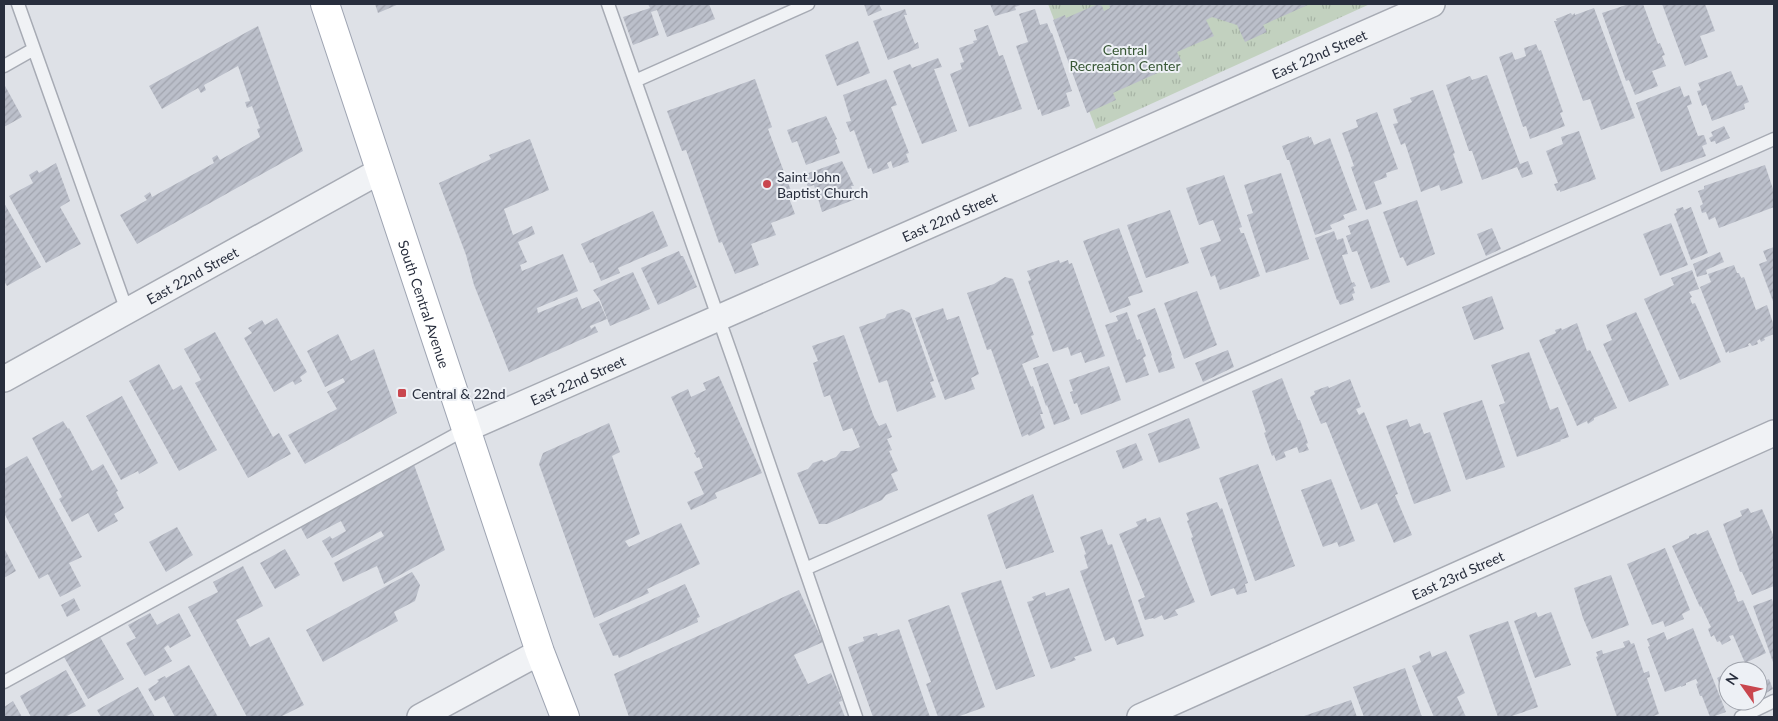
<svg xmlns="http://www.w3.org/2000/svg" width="1778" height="721" font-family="Lato,sans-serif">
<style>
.grass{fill:url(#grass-tufts)}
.building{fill:url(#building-hatch)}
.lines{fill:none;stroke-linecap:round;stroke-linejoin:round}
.lane-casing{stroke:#a7abb4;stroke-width:15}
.street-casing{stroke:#a7abb4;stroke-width:28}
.primary-casing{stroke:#9ea4b2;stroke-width:30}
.lane{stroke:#f0f2f5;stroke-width:12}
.street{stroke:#f0f2f5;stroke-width:25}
.primary{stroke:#fff;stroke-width:28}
.poi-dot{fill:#c9464e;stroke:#edf0f5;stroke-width:2}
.labels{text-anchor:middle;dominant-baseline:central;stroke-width:4;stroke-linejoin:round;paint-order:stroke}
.park-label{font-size:14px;fill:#395836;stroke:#edf0f5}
.street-label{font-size:14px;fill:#282e3d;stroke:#edf0f5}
.poi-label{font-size:14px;fill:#282e3d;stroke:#edf0f5;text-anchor:start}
</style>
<defs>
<pattern id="grass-tufts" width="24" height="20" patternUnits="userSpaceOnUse" patternTransform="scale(1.25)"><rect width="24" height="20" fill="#c2d1bf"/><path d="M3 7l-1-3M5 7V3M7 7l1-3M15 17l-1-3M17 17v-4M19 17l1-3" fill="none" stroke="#a7b4a5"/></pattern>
<pattern id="building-hatch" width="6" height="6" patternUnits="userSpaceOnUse" patternTransform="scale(1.25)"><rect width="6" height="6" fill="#bbbfca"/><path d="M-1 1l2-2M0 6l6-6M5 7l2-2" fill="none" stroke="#a1a4ae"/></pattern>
</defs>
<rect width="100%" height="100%" fill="#dee1e7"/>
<!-- grass -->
<path class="grass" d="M1048,4H1370L1096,129Z"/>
<!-- building -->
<path class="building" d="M375,4H399L378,13Z
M648,4H709L715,19L667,37L657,10L651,12L659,35L633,45L623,17L650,8Z
M864,4H879L882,10L868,16Z
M990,4H1023L1015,7L1016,10L995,16Z
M1098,4L1102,6L1104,11L1110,8L1109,4H1310L1263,25L1267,32L1245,42L1237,25L1212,17L1206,20L1214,36L1177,52L1182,62L1113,93L1116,100L1087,113L1053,20L1065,15L1066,18Z
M1629,4H1643L1658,44L1660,43L1665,55L1662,56L1666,66L1652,71L1658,86L1635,95L1629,80L1626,81L1602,13Z
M1662,4H1705L1715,31L1700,36L1708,57L1685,66Z
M1594,8L1635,118L1601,130L1590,99L1583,101L1554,21H1557L1556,19L1571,13L1572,15L1575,13V15Z
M905,9L907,15H904L915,44L918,42L919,48L888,60L873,21Z
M1035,9L1040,25L1047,23L1051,33H1052L1072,91L1066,93L1070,106L1042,116L1040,109L1038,110L1016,46L1028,42L1019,14Z
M988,25L999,56L1003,55L1022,109L969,127L950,74L962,69L960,63L964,62L959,48L974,43L973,41L977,40L974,30Z
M258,26L303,151L137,244L120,215L147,200L144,196L150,192L152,197L214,163L212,158L217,155L220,160L260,137L257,129L260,128L252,106L247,108L245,102L250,101L238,66L204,85L206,90L201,93L198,88L162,109L149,86Z
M858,41L870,73L837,86L825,55Z
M1536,44L1539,51L1541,50L1563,112L1560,113L1565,126L1530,139L1526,126L1523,127L1499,57L1512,52L1515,60L1526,56L1524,48Z
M938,58L942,67L934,69L957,131L922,144L893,71L910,64L912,68Z
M1731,71L1737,86L1742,85L1749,102L1744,104L1745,109L1712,121L1706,104L1702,106L1697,91L1701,90L1698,83Z
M1487,75L1520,164L1528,161L1533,174L1522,178L1517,167L1482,180L1472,151H1469L1446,85L1470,76L1472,80Z
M755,79L772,127L768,129L793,196L789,198L795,214L771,223L776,235L751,244L759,265L735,274L722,242L719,243L686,150L682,151L667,111Z
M886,79L897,105L891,107L909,153L906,154L909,162L893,168L891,161L887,163L889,168L873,174L871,168L868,169L854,130L850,132L846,122L851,121L843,95Z
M4,84L22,117L4,127Z
M1680,86L1684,97L1689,95L1692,104L1687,106L1698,136L1704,135L1707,144L1702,146L1706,156L1661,172L1636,103Z
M1433,90L1455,153L1453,154L1463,183L1441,191L1439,185L1421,192L1405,143L1401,145L1393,124L1398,123L1393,109L1412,102L1410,98Z
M1377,112L1398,169L1386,173L1387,177L1374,182L1382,204L1366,210L1351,167L1354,166L1342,133L1358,127L1356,120Z
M826,116L837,139L835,140L840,153L806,165L797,141L792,143L787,130Z
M1724,126L1730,138L1716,144L1715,141L1711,142L1709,138L1713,136L1711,132Z
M1579,131L1596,179L1560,192V190L1557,191L1554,184L1558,183L1546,151L1563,144L1561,137Z
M1309,136V138L1311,137L1314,145L1330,138L1357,210L1343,215L1345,219L1330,225L1332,229L1315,235L1289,160H1287L1282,146Z
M530,139L549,190L504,209L513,235L532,226L535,234L518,242L527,262L520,265L522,271L563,254L578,291L537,308L538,313L577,297L582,309L599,301L607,319L590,326L591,329L595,326L598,332L509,372L474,285L466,255L439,183L491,159L489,155Z
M842,161L854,186H851L856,199L822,212L814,185L808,187L803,175Z
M56,163L70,201L60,207L81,244L46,263L9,196L33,183L29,175L37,170L39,173Z
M1765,165L1774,192V207L1719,228L1715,217L1709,220L1706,212L1702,213L1700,206L1703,204L1698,191L1704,189V186Z
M1281,173L1309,259L1266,273L1247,215L1253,213L1244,185Z
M1224,175L1242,227L1239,228L1241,233H1244L1260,276L1220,290L1215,275L1211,277L1200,248L1221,241L1213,220L1199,225L1186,188Z
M1417,200L1435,254L1407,266L1403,257L1400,258L1383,212Z
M4,203L41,267L7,286L4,281Z
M1683,207L1684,210L1691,207L1708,253L1691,260L1674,214L1677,212L1676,209Z
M1170,210L1189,263L1146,278L1127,225Z
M653,211L668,246L618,268L620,273L601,281L593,262L590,263L581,244Z
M1368,219L1390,282L1371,289L1357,251L1352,252L1346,236L1351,234L1348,226Z
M1671,223L1688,265L1660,276L1643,234Z
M1119,228L1143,292L1128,297L1131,305L1110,313L1083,241Z
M1492,228L1501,249L1486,256L1477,234Z
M1334,231L1337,240L1343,238L1348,254L1342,255L1352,283L1354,282L1356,286L1353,287L1355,293L1352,294L1354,300L1340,305L1338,300H1337L1315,238Z
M1774,247V304L1759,264L1767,261L1763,251Z
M679,251L681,256H683L697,287L658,305L641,268Z
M1720,252L1724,262L1706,270L1707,274L1697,277L1693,264Z
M1059,260L1060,263L1068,260L1069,264L1072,263L1105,356L1085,363L1081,352L1071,356L1068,347L1053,352L1028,281L1031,280L1027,271Z
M1734,265L1737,273H1739L1741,278L1744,277L1756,310L1767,305L1774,326V334L1764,338L1765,340L1761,342L1760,339L1757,341L1758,344L1752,346L1750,343L1748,344L1749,346L1729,353V351L1726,353L1700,287L1711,282L1708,274Z
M1692,270L1699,289L1689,292L1692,297L1690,298L1692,304L1695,303L1721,362L1680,380L1644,299L1674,285L1671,278Z
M633,272L650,309L610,326L600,300L593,290Z
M1005,277L1013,279L1034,335L1031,336L1039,357L1022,364L1031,387L1033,386L1043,414H1040L1045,428L1029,436L1028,434L1022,437L991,349L987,350L967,293L994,284Z
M1197,291L1217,345L1184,359L1164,303Z
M1492,296L1504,329L1474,340L1462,307Z
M943,308L947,320L959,316L979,374L971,378L975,389L945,400L915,318Z
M1155,308L1172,355L1171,356L1175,368L1159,373L1137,315Z
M902,309L910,313L934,381L930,382L936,397L897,412L887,380L879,383L859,327L885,318L887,314Z
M1127,312L1137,340L1140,339L1146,356L1143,358L1149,375L1126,383L1105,325L1118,321L1116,316Z
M1636,312L1669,385L1629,402L1603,344L1612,340L1606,325Z
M277,318L307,372L300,377L302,381L295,385L293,381L274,392L244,338L252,333L248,328L262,320L265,325Z
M1577,323L1587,351L1590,350L1617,408L1594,418V420L1588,424L1587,421L1577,426L1539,340L1556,333L1555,330L1561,328L1562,330Z
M215,332L273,437L279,433L291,454L248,478L195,383L201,380L184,349Z
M338,334L351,361L374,349L397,413L305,464L288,435L337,409L327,392L345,382L343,378L325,387L307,351Z
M844,335L874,417L879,426L886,423L892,437L887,439L892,450L889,451L898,471L891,474L898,490L886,495L882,500L827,524H819L797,473L808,469L813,463L822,460L824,462L836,457L841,451H851L860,447L852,428L843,431L830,395L824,397L813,363L818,361L812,346Z
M1228,350L1234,367L1203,382L1195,363Z
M1529,352L1550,410L1558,407L1569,437L1560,440L1561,441L1517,457L1499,405L1505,403L1491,365Z
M1048,363L1070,419L1054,425L1047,405L1046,406L1033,368Z
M159,364L173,390L181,385L217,450L179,471L129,381Z
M1109,366L1121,400L1081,415L1077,403L1074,404L1070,392L1073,391L1069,380Z
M719,376L762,473L715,493L717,498L691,510L687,502L704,494L694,472L703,468L699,457L697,458L694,453L696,452L671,397L688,389L691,397L706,390L703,383Z
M1282,378L1298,420H1300L1308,443L1306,444L1309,450L1299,453L1297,447L1284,452L1286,457L1276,461L1274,455L1272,456L1264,433L1266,432L1252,391Z
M1350,379L1361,407L1356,409L1359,415L1364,412L1398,494L1395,495L1412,535L1394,543L1377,503L1361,510L1326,422L1321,424L1310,397L1315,394L1314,391L1328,386L1329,388Z
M122,396L158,463L139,474L138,471L121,480L86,416Z
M1482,400L1505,467L1466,480L1443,413Z
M1189,418L1200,448L1159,463L1148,434Z
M1407,419L1410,427L1420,423L1424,434L1430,432L1451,491L1414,504L1386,426Z
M63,421L68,429L69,428L92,471L103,464L118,491L116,492L124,508L114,514L118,521L98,532L88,513L72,522L59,499L62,497L32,438Z
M609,423L620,452L612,456L640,534L625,541L629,547L681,523L700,564L647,589L649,593L594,618L539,464L543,453Z
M1136,443L1143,460L1123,469L1116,451Z
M27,456L82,557L69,563L81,586L60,597L48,574L39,579L4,513V469Z
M413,462L445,550L384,584L377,566L343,582L334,563L384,536L381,531L332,558L322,541L330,536L332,539L346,531L341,521L307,539L299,524Z
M1258,464L1295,566L1255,581L1219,478Z
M1331,479L1355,541L1339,547L1337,542L1323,547L1301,490Z
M1033,494L1054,552L1006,569L987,515Z
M1217,502L1220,509L1222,508L1248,583L1245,584L1247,592L1237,595L1234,588L1211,596L1191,538L1193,537L1187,521L1189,520L1186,513Z
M1748,508L1751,513L1762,509L1774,537V586L1752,595L1742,572H1740L1723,524L1742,516L1740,511Z
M1160,517L1195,602L1175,610L1178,615L1164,620L1162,615L1154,619L1153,618L1145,620L1138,600L1145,597L1119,534L1138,526L1136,522L1146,518L1147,522Z
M177,527L193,555L166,572L149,542Z
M1102,529L1108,545L1112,544L1144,636L1117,645L1114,637L1105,641L1080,571L1088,568L1084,555L1086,554L1080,537Z
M1708,530L1735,592H1734L1738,602L1743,600L1766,653L1745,663L1733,635L1729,636L1731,640L1722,645L1720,641L1717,642L1714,635L1711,637L1708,629L1711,627L1701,606L1700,607L1672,546L1689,538V536L1696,533L1697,535Z
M4,548L16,571L4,578Z
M1665,548L1690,610L1682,614L1684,619L1665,627L1663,621L1652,625L1627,564Z
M285,549L300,575L275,589L260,563Z
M243,566L263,606L236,620L250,647L269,637L304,705L280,717H247L188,607L218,592L213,582Z
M412,572L420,585L415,601L394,612L398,621L323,662L306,630Z
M1611,575L1629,625L1592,639L1583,618L1574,588Z
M1001,580L1035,676L996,690L961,593Z
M685,584L700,617L697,618L698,622L619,658L618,655L613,656L599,624Z
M1069,588L1092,651L1074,657L1076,660L1051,669L1027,602L1034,600L1032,597L1045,592L1046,596Z
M799,590L823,642L794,655L808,684L831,673L841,697L842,701L839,702L845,717H801L800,715L795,717H629L614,674Z
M74,598L80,610L67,617L61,605Z
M1772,599L1774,605V665L1753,606Z
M949,605L985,707L957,717H938L926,684L931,682L908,620Z
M1536,612L1538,617L1551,612L1571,665L1535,678L1514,621Z
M150,613L157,625L179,613L191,636L170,648L168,645L164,648L172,661L145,676L126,643L136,638L128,625Z
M1508,621L1538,707L1509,717H1498L1469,635Z
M1693,628L1726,712L1712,717H1710L1702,696H1700L1696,684L1698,683L1696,679L1686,683V685L1681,687V686L1665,692L1648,647L1650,646L1647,639L1664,632L1667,640Z
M899,629L930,717H873L848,647L864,641L863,637L877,633L878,636Z
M100,637L124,679L88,699L64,657Z
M1629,640L1631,644L1634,643L1644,673L1649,671L1650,677L1647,678L1659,714L1651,717H1617L1596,657L1598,656L1596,652L1602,650L1603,654L1625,647L1623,642Z
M1430,651L1432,657L1446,651L1465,693L1457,697L1466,717H1434L1412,666L1421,662L1419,656Z
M189,665L218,717H175L164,696L155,701L148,689L156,684L159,681L157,680L165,676L166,678Z
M1405,668L1422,717H1364L1353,687Z
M66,670L86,706L65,717H31L20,696Z
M1728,672V701H1735L1729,704L1717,678Z
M1769,679L1773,689L1761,696L1758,689V683Z
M138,687L155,717H101L97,710Z
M1351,700L1357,717H1301Z
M13,701L22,717H4V707Z"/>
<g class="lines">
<!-- lane casing -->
<g class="lane-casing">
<path id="lane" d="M18,4L127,311
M608,4L735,365L856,717
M4,66L34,49
M635,81L808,4
M805,569L1774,139
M4,682L466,429
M1741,717L1774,701"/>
</g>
<!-- street casing -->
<g class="street-casing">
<g id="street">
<path id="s1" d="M4,379L380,171"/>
<path id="s2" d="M466,429L1432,4"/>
<path d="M420,717L540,652"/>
<path id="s3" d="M1140,717L1774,433"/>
</g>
</g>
<!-- primary casing -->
<g class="primary-casing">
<g id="primary">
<path id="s4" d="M325,4L540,652L565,717"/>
</g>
</g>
<!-- lane -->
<use href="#lane" class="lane"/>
<!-- street -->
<use href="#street" class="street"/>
<!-- primary -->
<use href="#primary" class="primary"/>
</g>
<!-- markers -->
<g class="poi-dot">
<circle cx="767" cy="184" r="5"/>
<rect x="397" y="388" width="10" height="10" rx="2.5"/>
</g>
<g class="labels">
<!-- park labels -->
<g class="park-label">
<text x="1125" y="49">Central<tspan x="1125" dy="16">Recreation Center</tspan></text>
</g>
<!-- street labels -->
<g class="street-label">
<text stroke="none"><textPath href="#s2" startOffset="932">East 22nd Street</textPath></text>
<text stroke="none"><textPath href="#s2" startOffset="528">East 22nd Street</textPath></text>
<text stroke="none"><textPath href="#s1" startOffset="215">East 22nd Street</textPath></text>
<text stroke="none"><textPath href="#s4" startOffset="316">South Central Avenue</textPath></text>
<text stroke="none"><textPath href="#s2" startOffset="122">East 22nd Street</textPath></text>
<text stroke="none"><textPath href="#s3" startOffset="348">East 23rd Street</textPath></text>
</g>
<!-- poi labels -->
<g class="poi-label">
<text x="777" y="176">Saint John<tspan x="777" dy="16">Baptist Church</tspan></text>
<text x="412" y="393">Central &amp; 22nd</text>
</g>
</g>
<!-- border -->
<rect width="1778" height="721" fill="none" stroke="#282e3d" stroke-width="10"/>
<!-- north arrow -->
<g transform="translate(1743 686) rotate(303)"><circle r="24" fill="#edf0f5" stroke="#9ea2ab"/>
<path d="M0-4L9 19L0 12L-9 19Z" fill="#c9464e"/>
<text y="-8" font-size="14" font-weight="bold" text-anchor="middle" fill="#282e3d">N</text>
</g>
</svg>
